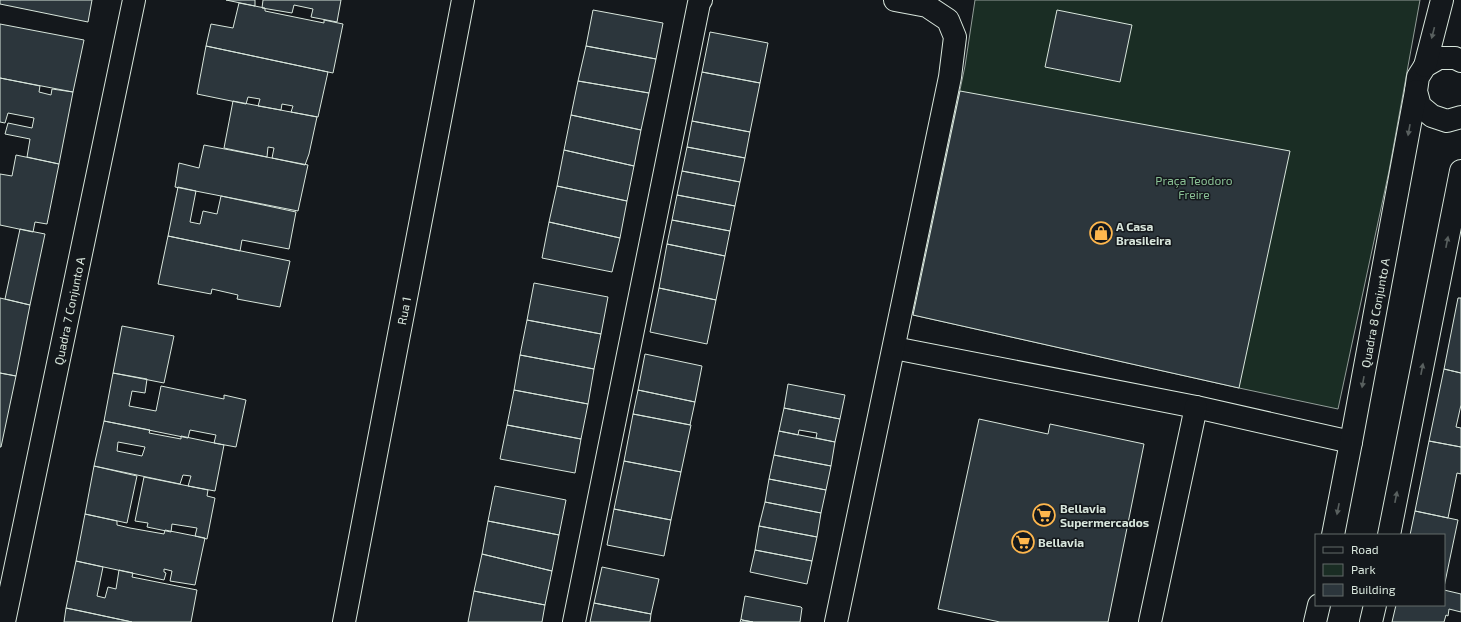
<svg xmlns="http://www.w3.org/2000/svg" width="1461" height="622" font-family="'Exo 2',sans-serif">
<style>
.green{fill:#1a2d24;stroke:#939e99}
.building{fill:#2c363c;stroke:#d8e6dc;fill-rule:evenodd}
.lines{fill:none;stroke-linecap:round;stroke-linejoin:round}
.minor-casing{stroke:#d8e6dc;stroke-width:24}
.minor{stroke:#14181c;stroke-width:22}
.oneway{fill:#59605f}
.labels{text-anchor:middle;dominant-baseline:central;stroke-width:3;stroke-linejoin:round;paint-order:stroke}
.park-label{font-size:12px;fill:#8ac095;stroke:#14181c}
.poi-label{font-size:12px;font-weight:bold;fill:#d8e6dc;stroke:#14181c;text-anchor:start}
.street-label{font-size:12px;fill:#d8e6dc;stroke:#14181c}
</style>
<rect width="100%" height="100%" fill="#14181c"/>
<!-- green -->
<path class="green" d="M975,0H1420L1389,171L1338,409L1239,388L913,315L965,66Z"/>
<!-- building -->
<path class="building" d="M0,0H92L88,22L0,4Z
M226,0H255V6Z
M263,0H341L337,22L311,17L313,9L294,5L292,13L262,8Z
M239,3L265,8V11L324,23V20L343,24L333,73L206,46L211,24L233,28Z
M593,10L663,23L656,59L586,46Z
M1057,10L1132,25L1120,82L1045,67Z
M0,24L84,40L73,92L0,78Z
M710,32L768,43L760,83L702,72Z
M206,46L328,72L318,117L291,112L293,106L282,104L281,110L258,106L260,99L248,97L246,104L197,94Z
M586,46L656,59L649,93L578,81Z
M702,72L760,83L750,132L692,121Z
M0,78L40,86L39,92L51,95L52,89L73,92L59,164L27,157L30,139L5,134L8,123L32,128L34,118L8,113L5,123L0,122Z
M578,81L649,93L641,130L571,115Z
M960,91L1290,151L1239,388L913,315Z
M233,101L317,117L309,154L305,165L272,158L274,148L268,147L267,157L224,148Z
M571,115L641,130L634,166L564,150Z
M692,121L750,132L745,158L687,147Z
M204,145L308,165L298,211L175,187L179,163L199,168Z
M687,147L745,158L740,182L682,171Z
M564,150L634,166L627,201L557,186Z
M16,155L59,164L47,224L35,222L33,232L0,225V174L12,176Z
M682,171L740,182L735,206L677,195Z
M557,186L627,201L620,238L549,222Z
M178,187L196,191L190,222L200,224L203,211L217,214L221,196L296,212L289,249L242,240L240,251L168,236Z
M677,195L735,206L730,231L672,220Z
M672,220L730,231L725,256L667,244Z
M549,222L620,238L612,272L542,258Z
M20,229L45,234L30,305L5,299Z
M168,236L290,261L280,307L237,299L238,295L212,289L211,294L158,284Z
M667,244L725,256L716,300L659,288Z
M534,283L608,297L601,334L527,320Z
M659,288L716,300L707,344L650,332Z
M0,298L30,305L16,376L0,373Z
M1458,298H1461V373L1444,369Z
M527,320L601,334L594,369L520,355Z
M122,326L174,336L164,383L113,373Z
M645,354L702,366L695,402L638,390Z
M520,355L594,369L588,404L514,390Z
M1444,369L1461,373V405L1456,427L1461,428V447L1429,441Z
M0,373L16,376L1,447H0Z
M113,373L147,379L145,393L132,391L129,406L156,411L161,386L224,399V395L246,400L236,447L214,443L216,435L190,430L188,438L104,421Z
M788,384L845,395L840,419L784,408Z
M514,390L588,404L581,439L507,425Z
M638,390L695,402L690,425L633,414Z
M784,408L840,419L835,442L816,438L817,433L799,430L798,435L779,431Z
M633,414L691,425L681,472L624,461Z
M979,419L1048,434L1050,424L1144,444L1108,622H1000L938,609Z
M104,421L150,430L149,433L181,439V436L224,445L215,491L188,486L191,476L183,475L180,484L94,466ZM118,442L145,447L142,456L117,451Z
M507,425L581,439L575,473L500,459Z
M779,431L835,442L831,466L774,455Z
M1429,441L1461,447V474L1457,473L1448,518L1415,511Z
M774,455L831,466L826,490L769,479Z
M624,461L681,472L671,520L614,509Z
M94,466L137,476L127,523L85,514Z
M144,477L208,490L207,496L215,498L207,539L195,536L197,528L172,524L171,532L147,527L148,523L135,521Z
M769,479L826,490L821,513L765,502Z
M495,486L566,500L559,535L488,521Z
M765,502L821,513L817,537L759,526Z
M614,509L671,520L664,556L607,545Z
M1415,511L1458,520L1444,587V535H1410Z
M85,514L117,521V525L130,528L164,534L165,530L205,538L195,585L170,581L172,571L164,569V572L166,573L164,580L76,561Z
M488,521L559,535L552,571L482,554Z
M759,526L817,537L812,561L755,550Z
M755,550L812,561L807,584L750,572Z
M482,554L552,571L545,605L474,591Z
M76,561L103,567L97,596L105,598L108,587L116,589L119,570L133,573L132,577L197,590L191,622H132L66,608Z
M602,567L659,579L651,614L594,603Z
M1444,590L1461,594V612L1449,609L1448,616L1446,615L1444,622H1392L1396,605H1444Z
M474,591L545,605L542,622H468Z
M745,596L801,607L802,608L800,622H753L742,620L741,619Z
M594,603L651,614L650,622H590Z
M66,608L81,611L132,622H64Z
M741,619L742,620L753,622H740Z"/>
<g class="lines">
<!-- minor casing -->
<g class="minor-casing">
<g id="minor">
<path d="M1461,61L1455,58H1439L1425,66L1418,77L1416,91L1420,106L1432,116L1447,121L1461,117"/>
<path d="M1425,66L1442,0"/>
<path d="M894,348L1196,407L1351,442"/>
<path id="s1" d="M1333,535L1351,442L1416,91"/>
<path d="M1389,535L1461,171"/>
<path id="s2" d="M4,622L134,0"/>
<path id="s3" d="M344,622L463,0"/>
<path d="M574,622L699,3L701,0"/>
<path d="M836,622L950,77L955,37L948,20L927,6L895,0"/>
<path d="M1150,622L1196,407"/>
<path d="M1315,622L1319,605"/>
<path d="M1371,622L1375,605"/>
</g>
</g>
<!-- minor -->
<use href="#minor" class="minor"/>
</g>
<!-- one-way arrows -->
<defs><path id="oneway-solid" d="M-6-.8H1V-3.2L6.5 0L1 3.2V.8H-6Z"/></defs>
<g class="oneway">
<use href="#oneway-solid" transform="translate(1433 33) rotate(104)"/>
<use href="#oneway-solid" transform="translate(1409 130) rotate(100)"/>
<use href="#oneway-solid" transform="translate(1447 242) rotate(-79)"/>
<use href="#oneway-solid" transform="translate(1422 369) rotate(-79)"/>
<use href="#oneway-solid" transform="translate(1363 382) rotate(100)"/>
<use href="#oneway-solid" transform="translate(1396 497) rotate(-79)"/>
<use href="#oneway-solid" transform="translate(1338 509) rotate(101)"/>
</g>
<!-- icons -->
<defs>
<g id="shop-ring" transform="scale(1.15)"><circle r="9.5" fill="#14181c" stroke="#ffb74d" stroke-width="1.5"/><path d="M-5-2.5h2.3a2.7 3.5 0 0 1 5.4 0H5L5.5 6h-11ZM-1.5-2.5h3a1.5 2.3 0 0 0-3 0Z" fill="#ffb74d"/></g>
<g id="supermarket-ring" transform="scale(1.15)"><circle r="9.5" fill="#14181c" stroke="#ffb74d" stroke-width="1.5"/><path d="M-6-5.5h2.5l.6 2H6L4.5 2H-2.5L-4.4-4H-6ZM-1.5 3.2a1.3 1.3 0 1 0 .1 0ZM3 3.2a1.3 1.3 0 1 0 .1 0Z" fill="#ffb74d"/></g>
</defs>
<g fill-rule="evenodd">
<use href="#shop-ring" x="1101" y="233"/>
<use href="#supermarket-ring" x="1044" y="515"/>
<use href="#supermarket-ring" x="1023" y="542"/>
</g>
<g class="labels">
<!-- park labels -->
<g class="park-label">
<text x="1194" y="180">Praça Teodoro<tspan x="1194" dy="14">Freire</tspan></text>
</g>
<!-- poi labels -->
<g class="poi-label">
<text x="1116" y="226">A Casa<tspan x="1116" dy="14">Brasileira</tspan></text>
<text x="1060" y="508">Bellavia<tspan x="1060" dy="14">Supermercados</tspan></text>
<text x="1038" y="542">Bellavia</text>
</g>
<!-- street labels -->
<g class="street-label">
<text stroke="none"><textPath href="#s2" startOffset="318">Quadra 7 Conjunto A</textPath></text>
<text stroke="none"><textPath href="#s3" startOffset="317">Rua 1</textPath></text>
<text stroke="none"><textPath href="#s1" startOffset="226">Quadra 8 Conjunto A</textPath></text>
</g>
</g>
<!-- legend -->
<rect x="1315" y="534" width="130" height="72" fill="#14181c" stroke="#626a69"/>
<rect x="1323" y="547" width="20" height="6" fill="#14181c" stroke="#626a69"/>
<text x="1351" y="554" font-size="12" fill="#d8e6dc">Road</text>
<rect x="1323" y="564" width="20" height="12" fill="#1a2d24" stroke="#626a69"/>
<text x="1351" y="574" font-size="12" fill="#d8e6dc">Park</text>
<rect x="1323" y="584" width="20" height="12" fill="#2c363c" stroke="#626a69"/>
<text x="1351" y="594" font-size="12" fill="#d8e6dc">Building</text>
</svg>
